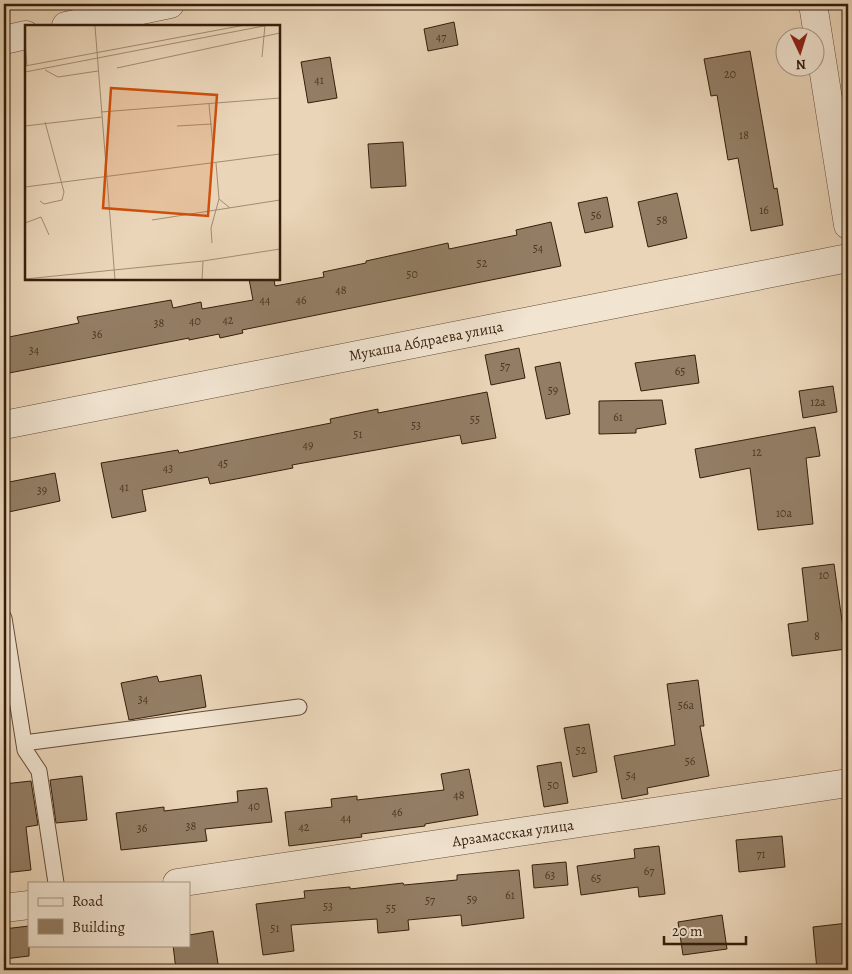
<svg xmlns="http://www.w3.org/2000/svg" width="852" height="974" font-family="Alegreya,serif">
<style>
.building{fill:#937e65;stroke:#341f0c}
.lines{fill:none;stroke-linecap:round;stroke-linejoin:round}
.service-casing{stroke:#624c37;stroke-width:17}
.minor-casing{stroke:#624c37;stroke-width:29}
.service{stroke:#f1e4d1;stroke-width:15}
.minor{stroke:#f1e4d1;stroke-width:28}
.labels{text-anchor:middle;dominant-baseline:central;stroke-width:4.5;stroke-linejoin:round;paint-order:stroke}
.number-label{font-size:12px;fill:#4c3722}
.street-label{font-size:15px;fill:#341f0c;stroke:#f1e4d1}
.inset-road{fill:none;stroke:#a18c73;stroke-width:1}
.view{fill:#cd500c;fill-opacity:0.15;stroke:#cd500c;stroke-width:2.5}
.inset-edge{fill:none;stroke:#341f0c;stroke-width:2.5}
</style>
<rect width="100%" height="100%" fill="#ead5b8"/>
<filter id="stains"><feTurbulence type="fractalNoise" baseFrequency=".004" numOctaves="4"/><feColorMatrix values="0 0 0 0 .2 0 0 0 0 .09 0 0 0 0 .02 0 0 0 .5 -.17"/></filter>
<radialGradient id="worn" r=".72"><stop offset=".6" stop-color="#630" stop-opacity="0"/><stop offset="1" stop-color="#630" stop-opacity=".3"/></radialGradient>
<!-- building -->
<path class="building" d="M454,22L458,45L428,51L424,29Z
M750,51L774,189L777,188L783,225L751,231L738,158L728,160L717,95L711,96L704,59Z
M330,57L337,98L308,103L301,62Z
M403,142L406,186L371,188L368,144Z
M677,193L687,238L648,247L638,202Z
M607,197L613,227L585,233L578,203Z
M551,222L561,266L242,330L243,333L220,338L219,334L189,340V338L4,374V338L79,323L77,317L171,300L173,308L201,302L202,309L253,300L249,279H274L275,286L324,277L323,272L366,263V261L448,243L449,249L517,235L516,230Z
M519,348L525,378L491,385L485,355Z
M695,355L699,383L641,391L635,363Z
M560,362L570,414L546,419L535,367Z
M833,386L837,412L803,418L799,391Z
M487,392L496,438L462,444L460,435L292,465L293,468L210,484L208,477L142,490L146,511L112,518L101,463L178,450L179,453L331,423L330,419L378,409V413Z
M662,400L666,424L636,429V433L599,434V401Z
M815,427L820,456L806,458L813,524L758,530L750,468L700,478L695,449Z
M55,473L60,501L4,513V483Z
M834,564L846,649L792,656L788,624L808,621L802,568Z
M201,675L206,707L129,720L121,683L157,676L159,682Z
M698,680L704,726H700L709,776L647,788L648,794L622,799L614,756L675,745L667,684Z
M589,724L597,772L573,777L564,728Z
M561,762L568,803L544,807L537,766Z
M469,769L478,815L425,824V826L361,834L362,837L289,846L285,812L332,807L331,799L357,796V800L444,790L441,774Z
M82,776L87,820L56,823L50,780Z
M31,781L38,825L26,827L31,870L4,873V784Z
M267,788L272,822L205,829L207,841L121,850L116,813L164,807V811L238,802L237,791Z
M782,836L785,867L739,872L736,840Z
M659,846L665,894L639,897L638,887L581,895L577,866L635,858L634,849Z
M566,862L568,885L534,888L532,865Z
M519,870L524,918L462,926L461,915L408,920L409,930L378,933L377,919L291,925L294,951L263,955L256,904L305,898L304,891L350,887V889L403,883L404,885L457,880V875Z
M722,915L727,949L683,955L678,922Z
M848,923V970H817L813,927Z
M29,926V956L4,959V929Z
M213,931L219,970H176L173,945H189V935Z"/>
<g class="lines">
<!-- service casing -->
<g class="service-casing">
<path id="service" d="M4,618L25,750L39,771L56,883
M24,743L299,707"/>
</g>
<!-- minor casing -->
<g class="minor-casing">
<path id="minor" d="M813,4L848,225
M66,26L170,4
M4,40L26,35
M4,425L848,258
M177,883L848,783
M4,908L29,905"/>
</g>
<!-- service -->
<use href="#service" class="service"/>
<!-- minor -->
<use href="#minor" class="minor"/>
</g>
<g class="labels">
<!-- number labels -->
<g class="number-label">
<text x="441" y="37">47</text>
<text x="730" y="74">20</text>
<text x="319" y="80">41</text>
<text x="744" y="135">18</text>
<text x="764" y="210">16</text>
<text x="596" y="215">56</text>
<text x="662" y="220">58</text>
<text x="538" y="248">54</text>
<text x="482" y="263">52</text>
<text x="412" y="274">50</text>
<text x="341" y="290">48</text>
<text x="265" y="300">44</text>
<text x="301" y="300">46</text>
<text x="228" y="320">42</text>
<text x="195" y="321">40</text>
<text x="159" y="323">38</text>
<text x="97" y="334">36</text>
<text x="34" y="350">34</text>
<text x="505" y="366">57</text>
<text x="680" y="371">65</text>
<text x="553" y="390">59</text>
<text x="818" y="402">12a</text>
<text x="618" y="417">61</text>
<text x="475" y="419">55</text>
<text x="416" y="425">53</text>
<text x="358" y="434">51</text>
<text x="308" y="445">49</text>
<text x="757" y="452">12</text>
<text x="223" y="463">45</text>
<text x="168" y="468">43</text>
<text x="124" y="487">41</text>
<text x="42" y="490">39</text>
<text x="784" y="513">10a</text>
<text x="824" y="575">10</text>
<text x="817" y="636">8</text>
<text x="143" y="699">34</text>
<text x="686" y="705">56a</text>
<text x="581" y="750">52</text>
<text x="690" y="761">56</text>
<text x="631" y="775">54</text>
<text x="553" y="785">50</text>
<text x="459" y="795">48</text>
<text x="254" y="806">40</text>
<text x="397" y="812">46</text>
<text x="346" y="818">44</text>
<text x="191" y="826">38</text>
<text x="304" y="827">42</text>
<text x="142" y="828">36</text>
<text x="761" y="854">71</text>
<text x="649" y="871">67</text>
<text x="550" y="875">63</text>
<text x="596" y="878">65</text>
<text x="510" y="895">61</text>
<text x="472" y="899">59</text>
<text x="430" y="900">57</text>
<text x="328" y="906">53</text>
<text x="391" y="908">55</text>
<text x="275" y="928">51</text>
</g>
<!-- street labels -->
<g class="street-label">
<text transform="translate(426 341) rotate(-11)">Мукаша Абдраева улица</text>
<text transform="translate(513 833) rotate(-8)">Арзамасская улица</text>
</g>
</g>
<!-- overview -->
<g transform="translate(25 25)">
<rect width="255" height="255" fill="#ead5b8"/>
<path class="inset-road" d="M70,1L90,255M0,17L2,41M237,32L240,0M0,41L220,0M92,43L255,8M20,45L33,52L73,46M0,47L244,0M184,79L188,122M76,87L255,73M0,101L77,92M152,101L187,99M191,138L194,174L205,183M0,162L255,129M15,176L19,179L37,175L39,167L20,97M127,195L255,175M0,198L16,192L24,210M187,218L186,203L194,174M0,254L178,236L255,224M177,255L178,236"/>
<path class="view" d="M86,63L192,70L183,191L78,183Z"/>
<rect width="255" height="255" class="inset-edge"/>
</g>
<!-- margin -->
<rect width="852" height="974" fill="none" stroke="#ead5b8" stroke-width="20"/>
<rect x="5" y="5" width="842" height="964" fill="none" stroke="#341f0c" stroke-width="2.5"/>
<rect x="10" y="10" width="832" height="954" fill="none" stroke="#341f0c"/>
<!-- legend -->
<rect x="28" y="882" width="162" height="65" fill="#f1e4d1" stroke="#a59582"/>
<rect x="38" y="898" width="25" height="8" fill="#f1e4d1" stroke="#a59582"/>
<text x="72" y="906" font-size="15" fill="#341f0c">Road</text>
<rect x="38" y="919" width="25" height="15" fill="#937e65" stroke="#a59582"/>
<text x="72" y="932" font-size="15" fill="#341f0c">Building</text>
<!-- north arrow -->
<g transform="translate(800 52) rotate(176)"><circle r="24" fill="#f1e4d1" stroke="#a59582"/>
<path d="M0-4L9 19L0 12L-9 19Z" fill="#8f2418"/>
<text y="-8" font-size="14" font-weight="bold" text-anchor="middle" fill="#341f0c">N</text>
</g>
<!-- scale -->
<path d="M664 936v8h82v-8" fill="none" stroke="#341f0c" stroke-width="2.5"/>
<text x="672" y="936" font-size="15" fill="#341f0c" stroke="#f1e4d1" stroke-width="4" paint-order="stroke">20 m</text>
<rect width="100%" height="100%" filter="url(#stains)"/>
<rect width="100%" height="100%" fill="url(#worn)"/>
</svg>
